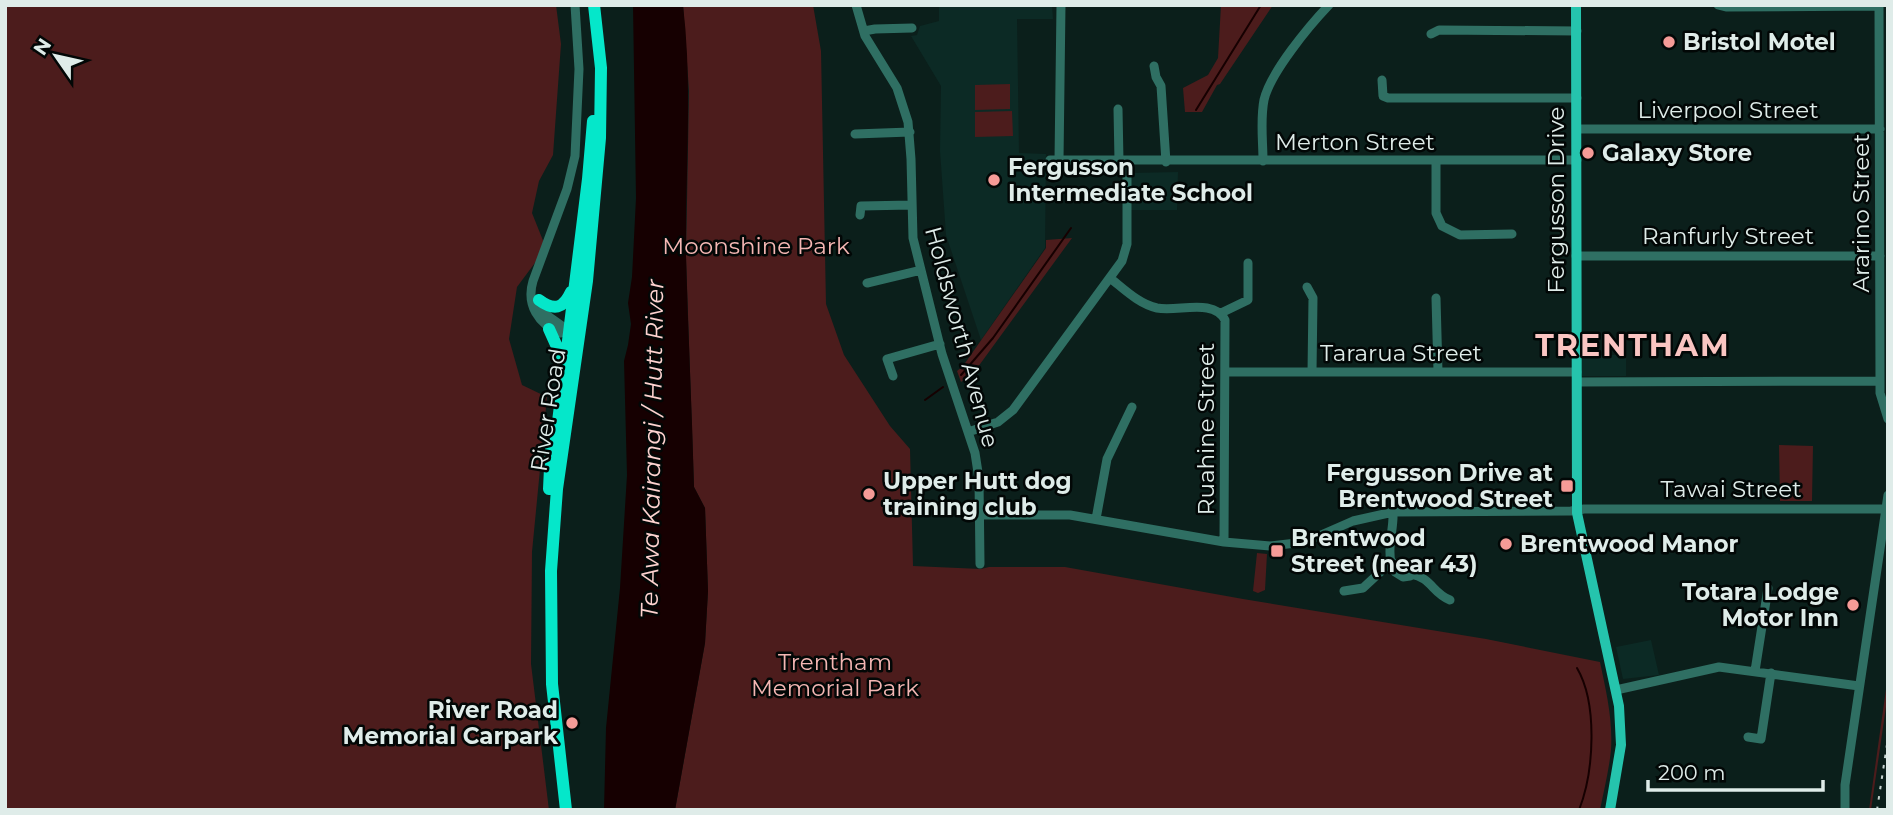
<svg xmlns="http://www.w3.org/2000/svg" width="1893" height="815" font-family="Montserrat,sans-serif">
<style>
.built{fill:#0c2a25}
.green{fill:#4c1c1c}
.water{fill:#160001}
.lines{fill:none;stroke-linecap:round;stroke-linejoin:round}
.stream{stroke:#160001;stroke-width:2}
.minor{stroke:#2f6f63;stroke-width:9}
.major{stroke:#25c4ad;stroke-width:10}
.highway{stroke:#05e7ca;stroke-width:12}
.rail{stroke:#c8d6d3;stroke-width:2;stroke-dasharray:3.5 7;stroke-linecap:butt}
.poi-dot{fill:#f59b97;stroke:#020706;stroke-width:2.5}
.labels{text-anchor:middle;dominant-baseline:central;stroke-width:5;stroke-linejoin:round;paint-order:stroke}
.poi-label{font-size:23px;font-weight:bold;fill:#dfece9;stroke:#020706;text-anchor:start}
.street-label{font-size:23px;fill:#dfece9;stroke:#020706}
.park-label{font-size:23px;fill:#f4b6b3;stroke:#020706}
.water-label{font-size:24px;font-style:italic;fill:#fed3d0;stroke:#020706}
.district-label{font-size:30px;font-weight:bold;letter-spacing:2px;fill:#fac5c2;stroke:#020706}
</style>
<rect width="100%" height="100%" fill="#0b1f1b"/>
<!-- built -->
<path class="built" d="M939,5H1052L1053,19H1017L1019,153L1046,154L1045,248L981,340L946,235L940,151L941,86L911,36L917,35L920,26L939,21Z
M1178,172L1177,210H1131V173Z
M1582,355H1626V376H1582Z
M1651,640L1659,675L1623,679L1616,647Z"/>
<!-- green -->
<path class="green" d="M5,5H556L561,44L553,155L539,181L532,213L546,248L517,287L509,339L522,385L547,397L532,552L531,664L549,810H5Z
M683,5H813L821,51L826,304L844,355L890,426L910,449L913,566L981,569L989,567H1065L1243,599L1486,639L1600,662C1606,691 1613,719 1611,750C1609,770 1604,790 1600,810H675L705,643L708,591L705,508L694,487L686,257L689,91Z
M1221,5H1273L1220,84L1217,85L1202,112H1185L1183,88L1208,75L1218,58Z
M1010,84V109L975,110V85Z
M1012,111L1013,136L975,137V112Z
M1072,238L975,371L961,382L957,371L963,366L1046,248V240Z
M1779,445L1813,446L1812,501H1780Z
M1257,553L1267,554L1265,590L1258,593L1253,591Z
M1888,675V693L1871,810H1869Z"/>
<!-- water -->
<path class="water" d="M633,5H683C693,89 685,173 686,257C688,333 692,410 694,487L705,508L708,591L705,643L675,810H604L606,728L620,588L627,475L624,361L628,345L631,324L628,303L632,277L636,198Z"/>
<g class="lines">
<!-- stream -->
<path class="stream" d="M1196,110L1261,5
M961,375L993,338L1071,228
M925,400L943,387
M1577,668C1598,704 1594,772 1579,810"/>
<!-- minor -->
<path class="minor" d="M856,5L865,36L897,88L908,122L911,159L913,238L942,354L975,453L979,479L980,564
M1718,5L1726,7L1879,6
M1879,5L1880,381V393L1888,419
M864,31L875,29L912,28
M1431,34L1439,30L1577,31
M1154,66L1156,77L1161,86L1166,162
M1382,80L1383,96L1388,98H1577
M1118,109L1119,161
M1577,129H1880
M855,134L910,132
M1050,160H1577
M1059,160L1061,5
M1263,161C1263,141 1260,120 1264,100C1270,73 1309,26 1329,5
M1436,161V213L1442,226L1460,235L1512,234
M860,215L861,206L911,205
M1576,256H1880
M1110,278C1124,289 1139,304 1157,308C1178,312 1214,298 1225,320L1224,542
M867,283L921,270
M1307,287L1313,298L1312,372
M1436,298L1438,372
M539,300L545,314L569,331
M1221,313L1248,300V263
M569,331L561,333C538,325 526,304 533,281L567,189L575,156L579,69L575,5
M1226,372H1577
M893,376L887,359L940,344
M1577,382L1880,381
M968,432L998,422L1013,410L1122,261L1127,244V161
M980,515H1070L1224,542L1270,546L1305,542L1353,521L1393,512L1571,511L1584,509H1886
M1096,519L1107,459L1132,407
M1392,563L1395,572L1403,577L1410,576V570L1391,562C1387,546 1394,529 1393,512
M1411,574C1432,578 1432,593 1450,600
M1344,591L1363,588L1391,562
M1755,671L1768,588
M1616,690L1719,667L1859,686
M1748,737L1761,739L1771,673
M1845,810V785L1888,495"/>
<!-- major -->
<path class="major" d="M1576,5L1577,513L1619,706L1621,745L1610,810"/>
<!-- highway -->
<path class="highway" d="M539,300C554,311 563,309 571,292
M549,329L558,349L559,366
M554,454L588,179L593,121
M549,489L551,447
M566,810L552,684L551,571L557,489L587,281L600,138L601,68L594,5"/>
<!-- rail -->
<path class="rail" d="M1877,810L1888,738"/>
</g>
<!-- markers -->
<g class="poi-dot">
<circle cx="1669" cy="42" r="7"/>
<circle cx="1588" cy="153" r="7"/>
<circle cx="994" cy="180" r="7"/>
<rect x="1560" y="479" width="14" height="14" rx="3.5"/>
<circle cx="869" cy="494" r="7"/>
<circle cx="1506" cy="544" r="7"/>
<rect x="1270" y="544" width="14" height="14" rx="3.5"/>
<circle cx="1853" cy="605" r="7"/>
<circle cx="572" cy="723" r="7"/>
</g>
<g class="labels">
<!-- poi labels -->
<g class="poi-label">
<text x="1683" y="42">Bristol Motel</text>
<text x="1602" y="153">Galaxy Store</text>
<text x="1008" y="167">Fergusson<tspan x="1008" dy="26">Intermediate School</tspan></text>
<text x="1553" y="473" text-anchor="end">Fergusson Drive at<tspan x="1553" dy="26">Brentwood Street</tspan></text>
<text x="883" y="481">Upper Hutt dog<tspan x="883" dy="26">training club</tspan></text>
<text x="1291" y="538">Brentwood<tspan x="1291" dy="26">Street (near 43)</tspan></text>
<text x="1520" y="544">Brentwood Manor</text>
<text x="1839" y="592" text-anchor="end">Totara Lodge<tspan x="1839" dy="26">Motor Inn</tspan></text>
<text x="558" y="710" text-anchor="end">River Road<tspan x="558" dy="26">Memorial Carpark</tspan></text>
</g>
<!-- street labels -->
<g class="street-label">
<text x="1728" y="110">Liverpool Street</text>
<text x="1355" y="142">Merton Street</text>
<text transform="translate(1556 200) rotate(-90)">Fergusson Drive</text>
<text transform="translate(1861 213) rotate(-90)">Ararino Street</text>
<text x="1728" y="236">Ranfurly Street</text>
<text transform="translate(962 337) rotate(75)">Holdsworth Avenue</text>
<text x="1401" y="353">Tararua Street</text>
<text transform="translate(548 410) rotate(-81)">River Road</text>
<text transform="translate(1206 429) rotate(-90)">Ruahine Street</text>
<text x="1731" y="489">Tawai Street</text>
</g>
<!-- park labels -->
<g class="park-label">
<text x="756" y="246">Moonshine Park</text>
<text x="835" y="662">Trentham<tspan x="835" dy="26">Memorial Park</tspan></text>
</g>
<!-- water labels -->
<g class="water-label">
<text transform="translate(652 449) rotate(-89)">Te Awa Kairangi / Hutt River</text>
</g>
<!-- district labels -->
<g class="district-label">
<text x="1633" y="345">TRENTHAM</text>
</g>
</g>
<!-- border -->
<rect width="1893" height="815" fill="none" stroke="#dfece9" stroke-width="14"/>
<!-- north arrow -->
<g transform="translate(56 56) rotate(304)" stroke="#020706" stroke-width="5" paint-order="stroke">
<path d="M0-5L12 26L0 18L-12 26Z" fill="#dfece9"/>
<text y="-10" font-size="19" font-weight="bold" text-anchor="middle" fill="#dfece9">N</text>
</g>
<!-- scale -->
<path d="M1648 780v10h175v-10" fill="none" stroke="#dfece9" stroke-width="3.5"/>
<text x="1658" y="780" font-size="21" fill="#dfece9" stroke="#020706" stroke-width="5" paint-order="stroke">200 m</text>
</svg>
